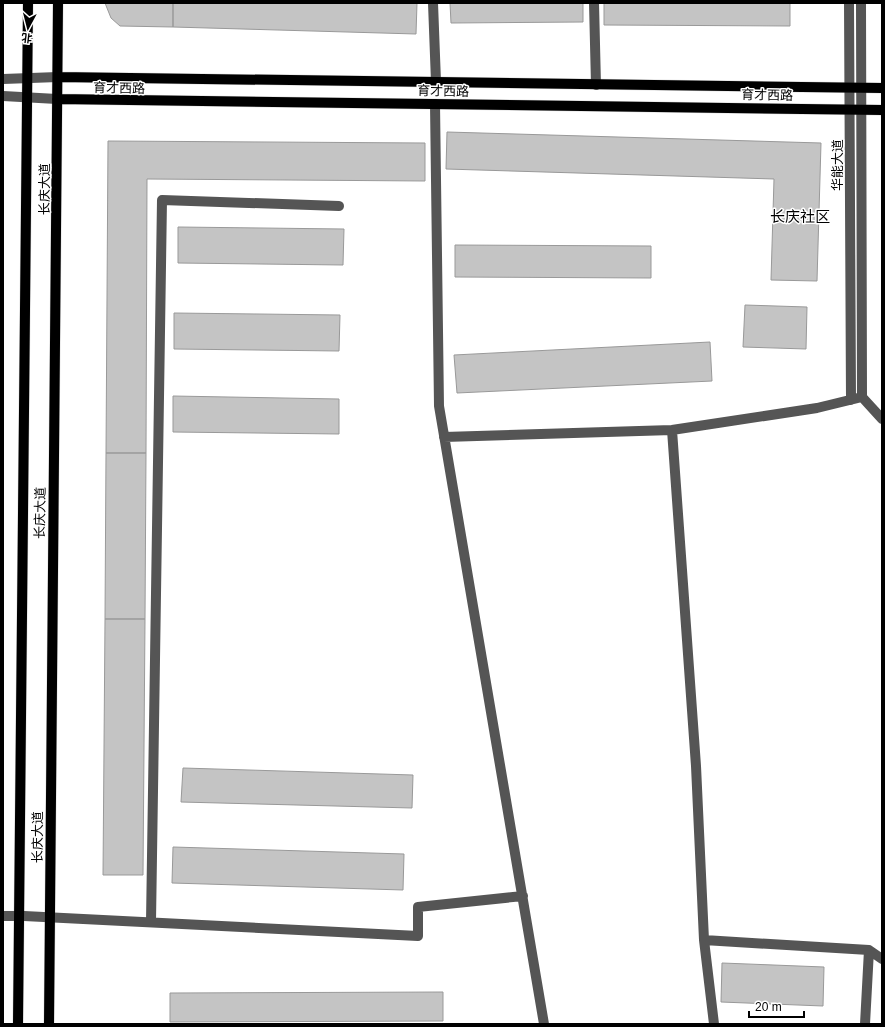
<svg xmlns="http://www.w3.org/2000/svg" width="885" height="1027" font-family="Arial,'Noto Sans SC',sans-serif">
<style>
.building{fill:#c4c4c4;stroke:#999}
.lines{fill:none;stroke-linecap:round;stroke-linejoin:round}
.major-casing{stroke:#dbdbdb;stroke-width:11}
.minor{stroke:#555;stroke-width:10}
.major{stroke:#000;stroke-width:10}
.labels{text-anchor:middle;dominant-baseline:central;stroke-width:3;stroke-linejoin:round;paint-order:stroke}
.street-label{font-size:13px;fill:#000;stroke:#fff}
.quarter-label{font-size:15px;fill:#000;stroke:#fff}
</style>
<rect width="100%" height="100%" fill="#fff"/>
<!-- building -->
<path class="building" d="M105,3H173V27L120,26L111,18Z
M173,3H417L416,34L173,27Z
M450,3H583V22L451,23Z
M604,3H790V26L604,25Z
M447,132L821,143L817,281L771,280L774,179L446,169Z
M108,141L425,143V181L147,179L146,453H106Z
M178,227L344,229L343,265L178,263Z
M455,245L651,246V278L455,277Z
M745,305L807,307L806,349L743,347Z
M174,313L340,315L339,351L174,349Z
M710,342L712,381L457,393L454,355Z
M173,396L339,399V434L173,432Z
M106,453H146L145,619H105Z
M105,619H145L143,875H103Z
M183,768L413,775L412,808L181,802Z
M173,847L404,854L403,890L172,883Z
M722,963L824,967L823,1006L721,1002Z
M443,992V1021L170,1022V993Z"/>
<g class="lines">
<!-- major casing -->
<g class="major-casing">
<path id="major" d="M58,77L882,88
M57,99L882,110
M18,1024L28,3
M49,1024L58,3"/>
</g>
<!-- minor -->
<path class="minor" d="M433,3L436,82
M594,3L596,85
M849,3L851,400
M861,3L862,397
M3,79L58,77
M3,96L57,99
M435,104L439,406L544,1024
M862,397L882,419
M672,430L696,766L704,940L714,1024
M444,437L672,430L817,408L862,397
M3,916H24L418,936V907L523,896
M151,922L162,200L339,206
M704,940L869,950L882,959
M865,1024L869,950"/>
<!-- major -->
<use href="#major" class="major"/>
</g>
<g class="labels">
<!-- street labels -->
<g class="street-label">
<text transform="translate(119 88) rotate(1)">育才西路</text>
<text transform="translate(443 91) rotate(1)">育才西路</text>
<text transform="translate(767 95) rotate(1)">育才西路</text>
<text transform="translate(837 165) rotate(-90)">华能大道</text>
<text transform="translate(44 189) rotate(-90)">长庆大道</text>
<text transform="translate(40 513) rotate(-89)">长庆大道</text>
<text transform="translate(37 837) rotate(-90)">长庆大道</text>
</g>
<!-- quarter labels -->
<g class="quarter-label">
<text x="800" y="216">长庆社区</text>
</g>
</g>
<!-- border -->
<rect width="885" height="1027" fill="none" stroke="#000000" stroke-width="8"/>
<!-- north arrow -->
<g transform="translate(28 28) rotate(187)" stroke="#ffffff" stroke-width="3" paint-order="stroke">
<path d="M0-3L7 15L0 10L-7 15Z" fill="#000000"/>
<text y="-6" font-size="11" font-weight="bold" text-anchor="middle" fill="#000000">北</text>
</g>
<!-- scale -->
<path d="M749 1011v6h55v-6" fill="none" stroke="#000000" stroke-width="2"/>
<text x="755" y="1011" font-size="12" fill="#000000" stroke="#ffffff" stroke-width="3" paint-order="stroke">20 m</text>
</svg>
